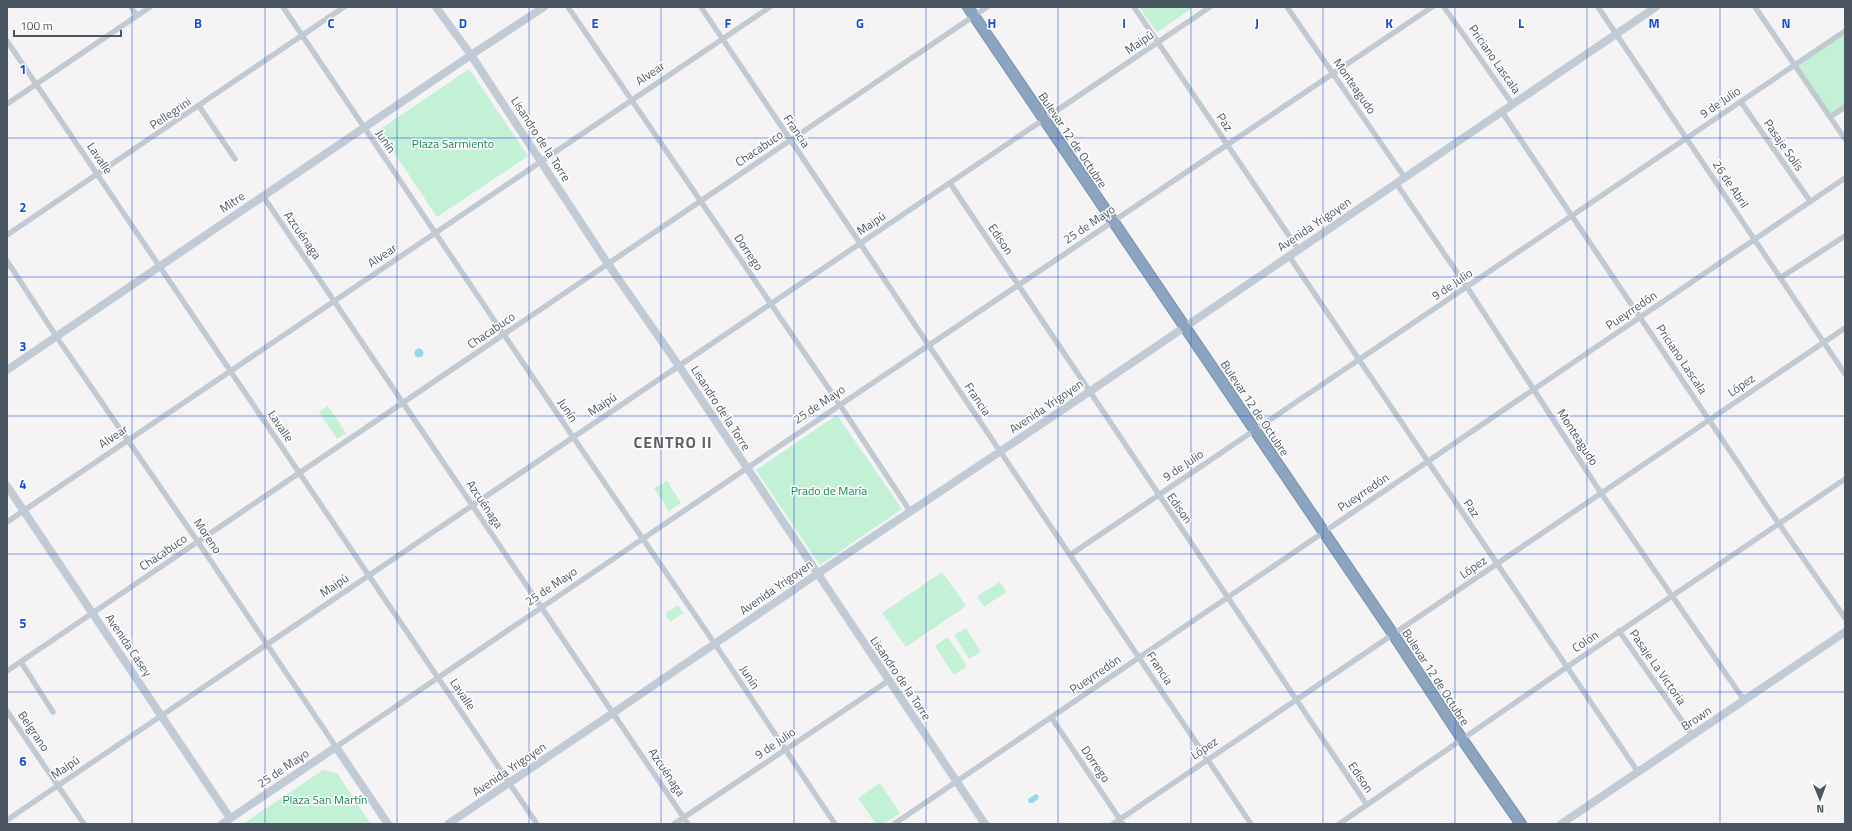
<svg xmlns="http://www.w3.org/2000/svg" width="1852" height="831" font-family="'Titillium Web',sans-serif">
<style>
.green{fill:#c3f1d5}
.water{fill:#90daee}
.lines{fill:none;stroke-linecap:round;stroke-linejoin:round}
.highway-casing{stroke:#7690ad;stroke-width:12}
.street{stroke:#c1cad2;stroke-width:5.5}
.secondary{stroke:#c1cbd6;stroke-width:8}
.highway{stroke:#8ba5c1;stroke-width:10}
.grid{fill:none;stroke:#1d4ed8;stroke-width:1;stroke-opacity:0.55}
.labels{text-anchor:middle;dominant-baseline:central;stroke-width:3;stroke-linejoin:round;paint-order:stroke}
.street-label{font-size:12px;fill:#4a5661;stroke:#fff}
.park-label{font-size:12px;fill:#17864f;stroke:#fff}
.district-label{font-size:16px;font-weight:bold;letter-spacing:1px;fill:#5f6368;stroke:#fff}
.grid-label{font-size:13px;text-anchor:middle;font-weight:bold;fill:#1d4ed8;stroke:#fff;stroke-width:3;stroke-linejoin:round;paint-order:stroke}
</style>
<rect width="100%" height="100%" fill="#f5f3f3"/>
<!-- green -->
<path class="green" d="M1139,7H1194L1157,32Z
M1845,31V107L1830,117L1795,65Z
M469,69L528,156L437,217L379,130Z
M328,406L346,433L337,439L319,412Z
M837,415L902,509L820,565L756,470Z
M667,481L681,503L669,511L654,488Z
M942,572L966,606L906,647L882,613Z
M1000,582L1006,592L984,607L977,596Z
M678,605L683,613L670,622L665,614Z
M966,628L981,652L969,659L954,635Z
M948,637L967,666L954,675L935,646Z
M323,770L337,773L371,824H243Z
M880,783L900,813L884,824H876L858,798Z"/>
<!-- water -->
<path class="water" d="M414.5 353a4.5 4.5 0 1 1 9 0a4.5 4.5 0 1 1-9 0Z
M1036,794L1039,796L1038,799L1033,803H1029L1028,799Z"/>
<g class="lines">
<!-- highway casing -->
<g class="highway-casing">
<path id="highway" d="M968,7L1393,634L1462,739L1521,824"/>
</g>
<!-- street -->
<path class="street" d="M131,7L137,16
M283,7L573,437L715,644L835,824
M568,7L840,405L910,511
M701,7L1251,824
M1134,7L1298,249
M1287,7L1405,178
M1444,7L1513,105
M1598,7L1845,374
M1755,7L1845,139
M7,41L537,824
M1741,102L1810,201
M7,104L150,7
M199,106L235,159
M1502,112L1779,524L1845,618
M1830,117L1845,107
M950,183L1367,805
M1396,183L1467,287L1601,493L1744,700
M263,196L688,824
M7,235L344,7
M1289,256L1638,772
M7,261L56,336L198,542L336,747L840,405L1432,7
M1780,278L1845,236
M7,522L770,7
M1070,555L1845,31
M1619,631L1692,735
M21,662L53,712
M7,671L987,7
M7,711L84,824
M1051,717L1123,824
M7,820L1210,7
M674,824L888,681
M894,824L1845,178
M1113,824L1845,328
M1339,824L1567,667L1845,479"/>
<!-- secondary -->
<path class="secondary" d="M436,7L471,55L608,264L679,366L985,824
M7,370L471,55L544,7
M7,486L230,818
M222,824L336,747L388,824
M448,824L613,713L817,574L1089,392L1656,7
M1561,824L1845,632"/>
<!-- highway -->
<use href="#highway" class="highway"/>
</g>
<!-- grid -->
<path class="grid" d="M132,7V824M265,7V824M397,7V824M529,7V824M661,7V824M794,7V824M926,7V824M1058,7V824M1191,7V824M1323,7V824M1455,7V824M1587,7V824M1720,7V824M7,138H1845M7,277H1845M7,416H1845M7,554H1845M7,692H1845"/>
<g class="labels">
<!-- street labels -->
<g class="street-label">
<text transform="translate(1139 42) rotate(-34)">Maipú</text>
<text transform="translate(1495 59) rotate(55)">Priciano Lascala</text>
<text transform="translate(650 73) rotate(-34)">Alvear</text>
<text transform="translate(1355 86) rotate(55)">Monteagudo</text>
<text transform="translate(1720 102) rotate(-34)">9 de Julio</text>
<text transform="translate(170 113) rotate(-34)">Pellegrini</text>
<text transform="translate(1225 122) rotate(56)">Paz</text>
<text transform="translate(797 131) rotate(56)">Francia</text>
<text transform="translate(541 139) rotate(57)">Lisandro de la Torre</text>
<text transform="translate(1073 140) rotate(56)">Bulevar 12 de Octubre</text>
<text transform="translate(386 141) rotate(56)">Junín</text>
<text transform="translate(1784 145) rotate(55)">Pasaje Solís</text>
<text transform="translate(759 148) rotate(-34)">Chacabuco</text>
<text transform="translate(100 158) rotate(56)">Lavalle</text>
<text transform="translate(1731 184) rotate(56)">26 de Abril</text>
<text transform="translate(232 202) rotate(-34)">Mitre</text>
<text transform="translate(871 223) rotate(-34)">Maipú</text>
<text transform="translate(1089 224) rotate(-34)">25 de Mayo</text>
<text transform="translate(1314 224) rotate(-34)">Avenida Yrigoyen</text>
<text transform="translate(303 235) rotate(55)">Azcuénaga</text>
<text transform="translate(1001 239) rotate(56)">Edison</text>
<text transform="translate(749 252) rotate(56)">Dorrego</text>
<text transform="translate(382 255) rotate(-34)">Alvear</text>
<text transform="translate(1452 284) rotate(-34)">9 de Julio</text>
<text transform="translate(1631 310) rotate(-34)">Pueyrredón</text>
<text transform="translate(491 330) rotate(-34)">Chacabuco</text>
<text transform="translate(1682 359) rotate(56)">Priciano Lascala</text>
<text transform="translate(1741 385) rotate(-34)">López</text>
<text transform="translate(978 399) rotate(56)">Francia</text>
<text transform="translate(602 404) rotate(-34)">Maipú</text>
<text transform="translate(819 404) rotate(-34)">25 de Mayo</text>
<text transform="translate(1046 406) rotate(-34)">Avenida Yrigoyen</text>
<text transform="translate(721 408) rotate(57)">Lisandro de la Torre</text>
<text transform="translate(1255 408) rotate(56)">Bulevar 12 de Octubre</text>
<text transform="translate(568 410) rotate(56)">Junín</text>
<text transform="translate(281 426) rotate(56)">Lavalle</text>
<text transform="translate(113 436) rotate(-34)">Alvear</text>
<text transform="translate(1578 437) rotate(57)">Monteagudo</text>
<text transform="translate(1183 465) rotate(-34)">9 de Julio</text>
<text transform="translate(1363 492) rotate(-34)">Pueyrredón</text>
<text transform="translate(485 504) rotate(56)">Azcuénaga</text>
<text transform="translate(1180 508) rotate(55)">Edison</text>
<text transform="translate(1472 508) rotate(56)">Paz</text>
<text transform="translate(208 536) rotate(56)">Moreno</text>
<text transform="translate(163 552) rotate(-34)">Chacabuco</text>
<text transform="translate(1473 567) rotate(-34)">López</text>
<text transform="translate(334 585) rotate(-34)">Maipú</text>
<text transform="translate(551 586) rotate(-34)">25 de Mayo</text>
<text transform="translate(776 587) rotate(-35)">Avenida Yrigoyen</text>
<text transform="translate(1585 641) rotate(-34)">Colón</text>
<text transform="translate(129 645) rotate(56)">Avenida Casey</text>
<text transform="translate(1658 667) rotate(55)">Pasaje La Victoria</text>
<text transform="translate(1160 668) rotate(56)">Francia</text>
<text transform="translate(1095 674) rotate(-34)">Pueyrredón</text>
<text transform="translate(750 677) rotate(57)">Junín</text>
<text transform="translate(1436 677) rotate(57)">Bulevar 12 de Octubre</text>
<text transform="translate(901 678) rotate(56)">Lisandro de la Torre</text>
<text transform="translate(463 694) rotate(56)">Lavalle</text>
<text transform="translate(1696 718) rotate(-34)">Brown</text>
<text transform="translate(34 731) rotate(56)">Belgrano</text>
<text transform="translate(775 743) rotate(-34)">9 de Julio</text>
<text transform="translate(1204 748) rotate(-34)">López</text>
<text transform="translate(1096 764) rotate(56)">Dorrego</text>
<text transform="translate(65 767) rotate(-34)">Maipú</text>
<text transform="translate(283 768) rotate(-34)">25 de Mayo</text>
<text transform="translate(509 769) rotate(-34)">Avenida Yrigoyen</text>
<text transform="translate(667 772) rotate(56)">Azcuénaga</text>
<text transform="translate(1361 777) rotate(56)">Edison</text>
</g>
<!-- park labels -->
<g class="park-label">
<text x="453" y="143">Plaza Sarmiento</text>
<text x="829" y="490">Prado de María</text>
<text x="325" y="799">Plaza San Martín</text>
</g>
<!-- district labels -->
<g class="district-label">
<text x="673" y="442">CENTRO II</text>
</g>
</g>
<g class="grid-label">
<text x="198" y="28">B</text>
<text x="331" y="28">C</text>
<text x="463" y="28">D</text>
<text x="595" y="28">E</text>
<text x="728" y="28">F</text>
<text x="860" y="28">G</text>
<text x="992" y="28">H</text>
<text x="1124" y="28">I</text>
<text x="1257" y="28">J</text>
<text x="1389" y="28">K</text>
<text x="1521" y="28">L</text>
<text x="1654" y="28">M</text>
<text x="1786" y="28">N</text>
<text x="23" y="74">1</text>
<text x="23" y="212">2</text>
<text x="23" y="351">3</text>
<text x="23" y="489">4</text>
<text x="23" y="628">5</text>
<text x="23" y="766">6</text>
</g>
<!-- border -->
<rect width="1852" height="831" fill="none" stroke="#4a5661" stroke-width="16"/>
<!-- north arrow -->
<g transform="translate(1820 799) rotate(179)" stroke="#ffffff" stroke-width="3" paint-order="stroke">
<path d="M0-3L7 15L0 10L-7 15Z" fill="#4a5661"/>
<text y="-6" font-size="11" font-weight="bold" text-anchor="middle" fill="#4a5661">N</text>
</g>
<!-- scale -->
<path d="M14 30v6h107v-6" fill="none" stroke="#4a5661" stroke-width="2"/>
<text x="20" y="30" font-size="12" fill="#4a5661" stroke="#ffffff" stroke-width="3" paint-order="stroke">100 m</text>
</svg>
